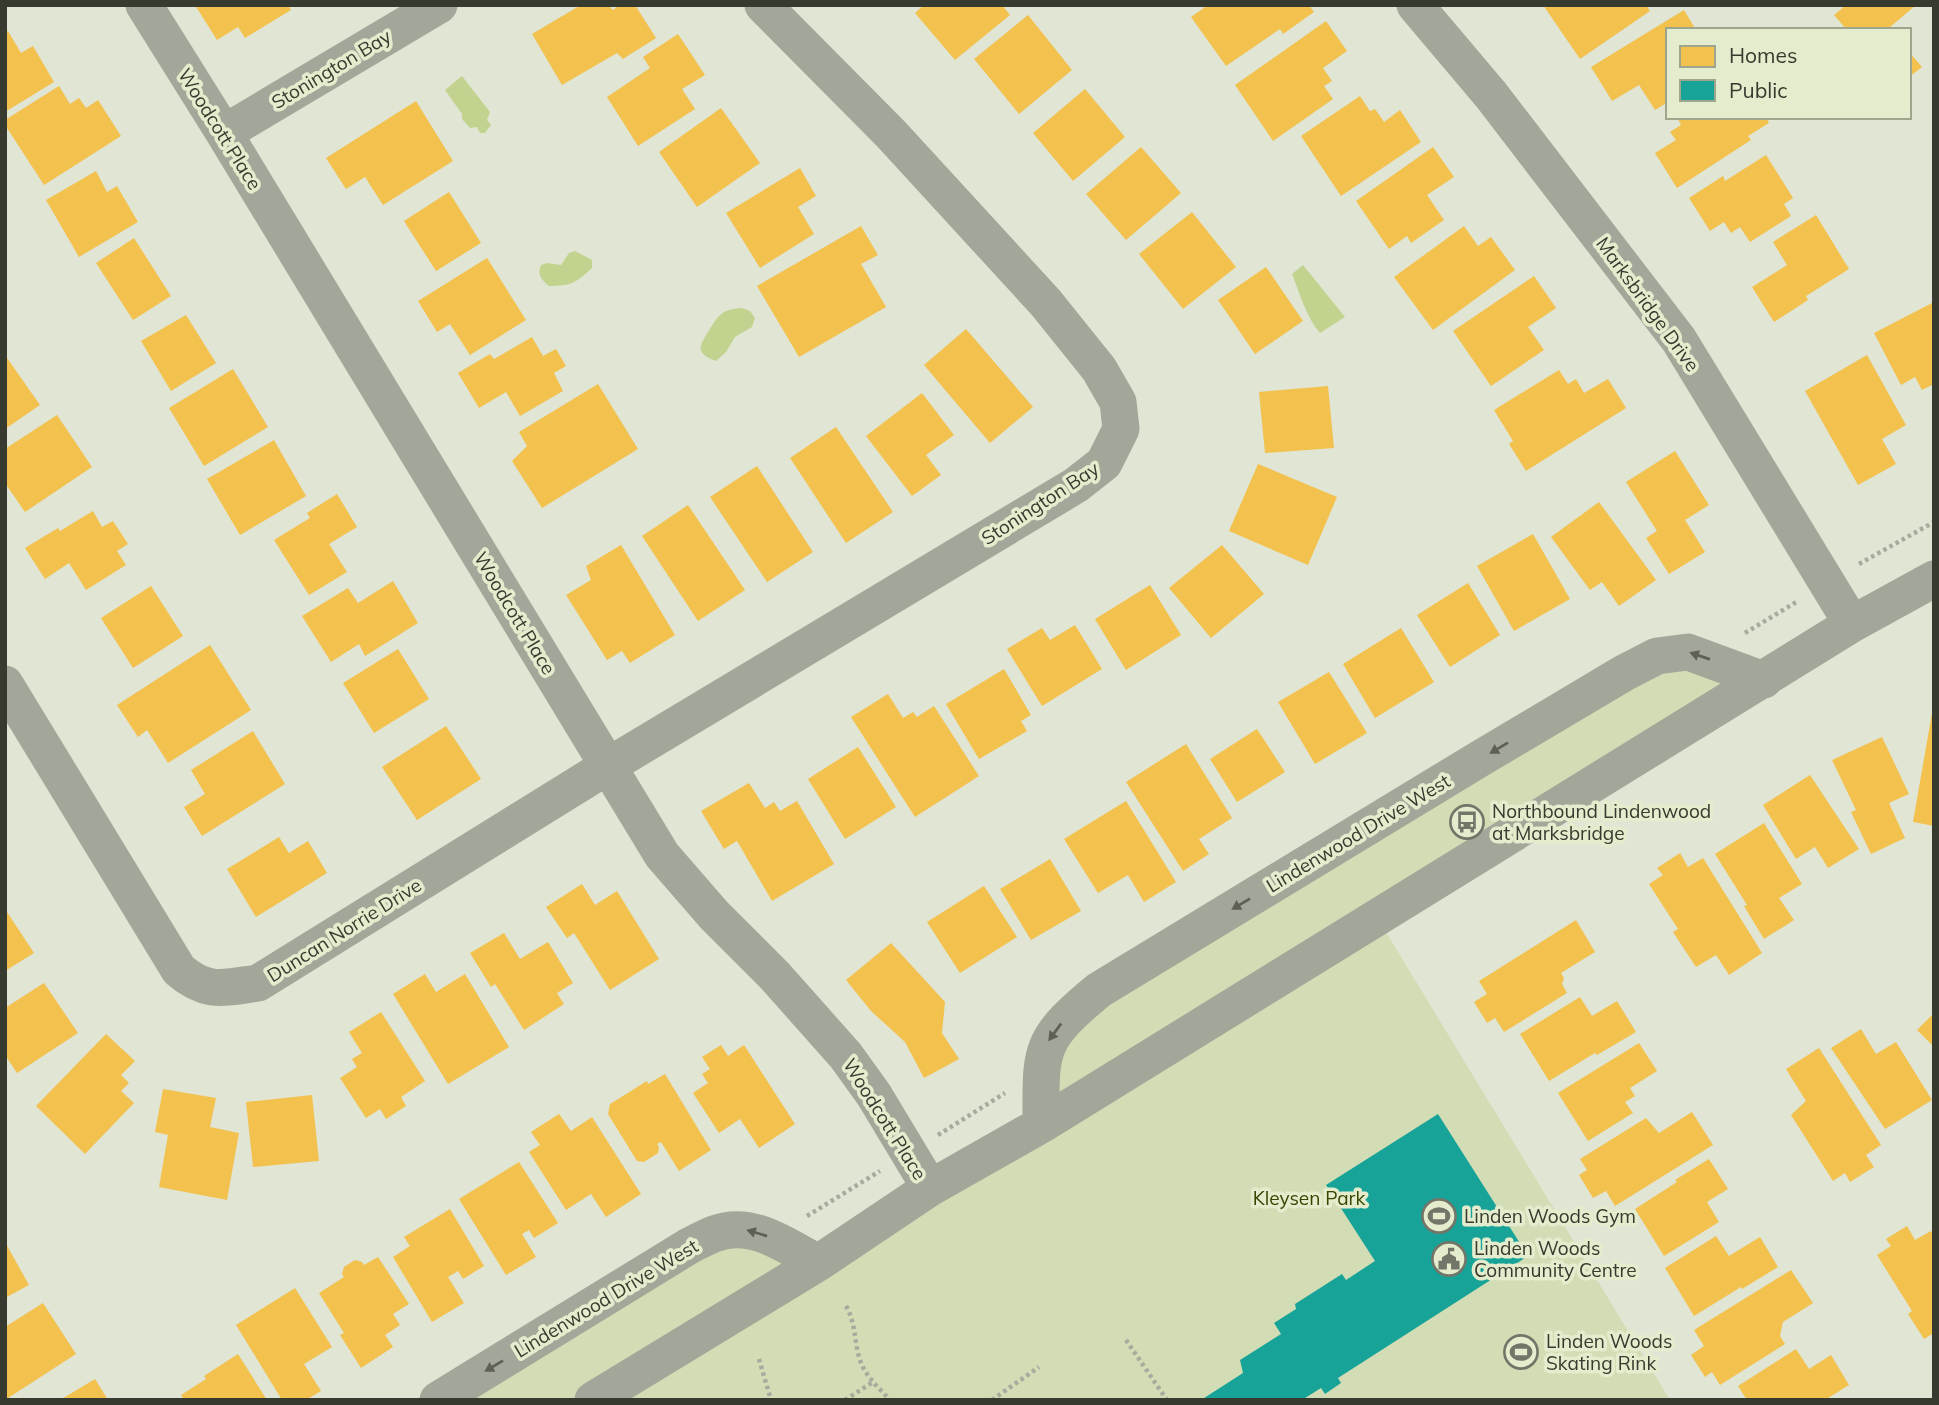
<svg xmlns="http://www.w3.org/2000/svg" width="1939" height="1405" font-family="Mulish,sans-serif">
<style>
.green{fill:#d2ddb5}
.water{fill:#c2d38f}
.homes{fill:#f2c14e}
.public{fill:#17a398}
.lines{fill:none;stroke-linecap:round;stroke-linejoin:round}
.path{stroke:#a7ab9e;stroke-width:4.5;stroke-dasharray:3.5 3.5;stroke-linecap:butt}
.minor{stroke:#a3a799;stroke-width:37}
.oneway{fill:#5d6053}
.labels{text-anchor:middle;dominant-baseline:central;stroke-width:7;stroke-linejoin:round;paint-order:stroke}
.street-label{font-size:19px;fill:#373a2e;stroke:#e3eccd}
.poi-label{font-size:19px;fill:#373a2e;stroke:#e3eccd;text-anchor:start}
.park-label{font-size:19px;fill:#384500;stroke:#e3eccd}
</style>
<rect width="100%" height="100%" fill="#e0e5d4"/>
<!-- green -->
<path class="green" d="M1657,656L1764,680L1378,919L1670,1400H438L716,1233L818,1263L1041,1125L1055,1031Z"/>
<!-- water -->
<path class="water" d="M462,76L490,112L487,120L491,125L485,133H480L477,127L470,128L462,119V114L445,90Z
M575,251L592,260V268C576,283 571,286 549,286C541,279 537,275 541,265L547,263L561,265L569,253Z
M1303,265L1345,317L1320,333C1306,317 1300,294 1292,274Z
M742,308L750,311L755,318L752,327L735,337L726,352L716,361C696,353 698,348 708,332C718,316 721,309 742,308Z"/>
<!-- homes -->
<path class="homes" d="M195,5H288L291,10L245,38L238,27L217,40Z
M581,5H608L613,10L620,5H635L656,38L623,59L617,53L562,85L532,34Z
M924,5H1002L1010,15L955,60L915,13Z
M1208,5H1309L1314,12L1283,34L1280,29L1226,66L1191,17Z
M1543,5H1646L1650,11L1580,59Z
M1846,5H1916L1889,28L1890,30H1847L1834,15Z
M1684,10L1696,30H1668V102L1655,110L1639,85L1612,101L1591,67Z
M1028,15L1072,70L1019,114L974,59Z
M1326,21L1347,51L1323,68L1332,81L1324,86L1333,99L1273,141L1235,85Z
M8,31L21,53L33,46L54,82L5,112V33Z
M678,34L705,75L682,89L695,109L638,146L607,97L650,68L643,57Z
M1909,52L1922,67L1909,77Z
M59,86L70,104L79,98L86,108L98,100L121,136L44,185L5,125V120Z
M1085,89L1125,137L1073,181L1033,133Z
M1360,96L1370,111L1375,109L1384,122L1400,110L1421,142L1341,196L1301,136Z
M416,101L453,161L383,205L365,177L346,189L326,158Z
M721,108L760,163L697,207L659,152Z
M1677,117H1766L1769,123L1748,136L1751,140L1677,188L1655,153L1676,140L1670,132L1681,125Z
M1141,147L1181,193L1126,240L1086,194Z
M1433,147L1454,177L1427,195L1444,220L1411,243L1407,236L1389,249L1356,201Z
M1766,155L1793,198L1784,204L1791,216L1750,242L1740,227L1731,233L1724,222L1710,231L1689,198L1723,176L1725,181Z
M800,168L816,196L798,207L814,234L760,268L726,213Z
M96,171L107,192L117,186L138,222L79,257L46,200Z
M449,192L481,243L436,271L404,221Z
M1192,212L1236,267L1183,309L1139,254Z
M1816,215L1849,269L1806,296L1808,300L1774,322L1752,287L1787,265L1773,242Z
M861,226L878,255L861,264L886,307L799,357L757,286Z
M1464,226L1478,246L1491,237L1515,270L1433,330L1394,277Z
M134,238L171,296L133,320L96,263Z
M487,258L526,320L470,355L450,324L437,332L418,301Z
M1266,267L1303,321L1255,354L1218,300Z
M1534,276L1556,308L1528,327L1544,350L1491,386L1453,331Z
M1934,302V384L1922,390L1915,377L1901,385L1874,333Z
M186,315L216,363L171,391L141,341Z
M966,329L1033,407L990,443L924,365Z
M532,337L543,356L556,349L566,366L554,373L563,391L520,416L506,392L479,408L458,373L490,354L494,359Z
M5,355L40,405L5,429Z
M1867,355L1906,425L1882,439L1896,464L1858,485L1805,391Z
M233,369L268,427L204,466L169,408Z
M1559,370L1568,384L1576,379L1584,393L1608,379L1626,408L1526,471L1509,444L1513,441L1494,410Z
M598,384L638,449L542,508L512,461L527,446L519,432Z
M1328,386L1334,448L1265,453L1259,392Z
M922,393L954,435L926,455L941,475L912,496L866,436Z
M57,415L92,467L25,512L5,483V449Z
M836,427L893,512L846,543L790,458Z
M274,440L306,496L240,535L207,479Z
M1675,451L1709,505L1685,520L1705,552L1669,574L1646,538L1657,531L1626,482Z
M1258,464L1337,497L1308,565L1229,531Z
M757,466L813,552L767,582L710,497Z
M337,494L357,527L329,544L347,572L309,595L274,540L310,518L307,513Z
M1599,502L1656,580L1619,606L1602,582L1590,590L1551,537Z
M688,505L745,590L698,621L642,536Z
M93,511L102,527L113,521L128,544L117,551L126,565L86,590L69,563L45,579L25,548L58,528L60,531Z
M1533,534L1570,599L1514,631L1477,566Z
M621,545L675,635L630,663L622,651L607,660L566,595L591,580L586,566Z
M1222,545L1264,594L1211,638L1169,588Z
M393,581L418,623L365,656L359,644L331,662L302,616L348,588L358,603Z
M1468,583L1500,635L1450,667L1417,615Z
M1150,585L1181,635L1126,670L1095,619Z
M151,586L183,636L133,668L101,618Z
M1075,625L1102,669L1042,706L1007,649L1042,628L1050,640Z
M1401,628L1434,682L1375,718L1343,664Z
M210,645L251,710L168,763L147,730L138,737L117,705Z
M398,649L429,699L374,733L343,683Z
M1004,669L1031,715L1021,721L1027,731L979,759L946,704Z
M1329,672L1367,733L1315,764L1278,702Z
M888,694L903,718L913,712L917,717L934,706L979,776L915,817L851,717Z
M1932,713H1934V826L1913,822Z
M446,726L481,779L417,820L382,767Z
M1257,729L1285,772L1237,802L1210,759Z
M253,731L285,784L202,836L184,807L205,794L191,770Z
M1882,737L1909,794L1889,803L1905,838L1871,854L1851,812L1856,810L1832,760Z
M1186,744L1232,818L1199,839L1209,854L1183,871L1126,782Z
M858,747L896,807L845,839L808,779Z
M1810,775L1859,849L1828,868L1815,847L1796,859L1763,805Z
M749,783L765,808L774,802L780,811L797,801L834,864L772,901L737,841L724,849L701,811Z
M1126,801L1176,882L1144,902L1128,875L1098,893L1064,839Z
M1764,823L1802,884L1779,898L1794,920L1764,939L1744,906L1747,905L1715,854Z
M279,837L289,853L308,841L327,873L256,917L227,869Z
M1680,853L1688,867L1703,858L1762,953L1729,975L1716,955L1696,967L1673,932L1678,929L1649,884L1663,875L1657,868Z
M1050,859L1081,911L1031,940L1000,889Z
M582,884L595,905L617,891L659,959L610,990L574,933L567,938L546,907Z
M984,886L1017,937L960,973L927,922Z
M5,909L34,953L5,971Z
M1576,920L1595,952L1561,973L1564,978L1562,984L1567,993L1504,1032L1495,1018L1487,1023L1474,1002L1487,994L1479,981Z
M504,933L520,959L548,942L573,983L557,993L564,1004L524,1030L495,984L491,987L470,953Z
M891,943L945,1002L942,1033L959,1059L924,1078L905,1042L871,1011L846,980Z
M425,974L436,992L465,974L509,1047L448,1084L393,994Z
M44,983L78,1033L17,1073L5,1055V1008Z
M1580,997L1592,1016L1617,1001L1636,1032L1597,1055L1595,1053L1549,1081L1520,1034Z
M381,1012L425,1081L401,1097L406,1106L386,1119L380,1109L366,1118L340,1078L357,1067L352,1059L362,1053L349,1032Z
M1934,1013V1047L1917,1030Z
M1861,1029L1876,1054L1896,1042L1932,1100L1885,1129L1831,1048Z
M106,1034L135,1061L121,1075L129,1083L121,1091L134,1103L85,1154L36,1106Z
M1639,1043L1657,1071L1630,1088L1635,1096L1625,1102L1633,1113L1588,1141L1558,1093Z
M721,1045L728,1056L744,1045L795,1124L759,1148L740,1119L719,1133L693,1093L708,1083L702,1074L710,1069L702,1057Z
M1819,1048L1881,1145L1866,1155L1874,1167L1850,1182L1845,1173L1833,1181L1791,1115L1806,1101L1786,1069Z
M665,1074L711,1150L679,1171L661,1142L657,1144L659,1147L658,1153L644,1162L637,1161L608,1114L610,1104L647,1081L648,1084Z
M163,1089L216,1098L210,1127L239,1133L227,1200L159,1187L168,1135L155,1132Z
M312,1095L319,1161L253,1167L246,1102Z
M1692,1112L1713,1145L1615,1206L1606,1191L1593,1198L1579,1175L1587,1170L1580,1159L1646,1118L1659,1133Z
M559,1114L571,1131L592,1117L641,1194L606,1217L591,1194L566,1210L529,1152L540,1145L531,1132Z
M1709,1159L1728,1189L1707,1202L1719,1222L1664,1256L1635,1209L1677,1182L1675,1180Z
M519,1162L558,1223L534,1238L529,1230L522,1234L536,1257L506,1275L459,1199Z
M450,1209L484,1266L463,1279L458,1271L448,1277L464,1303L432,1322L393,1257L410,1246L404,1237Z
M1907,1226L1915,1240L1931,1231L1934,1235V1333L1924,1339L1908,1314L1912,1311L1877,1255L1891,1246L1886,1239Z
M1716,1236L1729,1256L1760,1237L1778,1267L1742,1289L1741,1287L1694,1316L1665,1268Z
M5,1242L29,1285L5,1298Z
M378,1257L409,1304L393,1314L400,1325L385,1335L393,1347L361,1368L340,1335L344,1333L319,1293L344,1277L342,1274L344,1267L355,1260L362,1262L364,1265Z
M1791,1270L1813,1303L1783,1322L1780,1336L1785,1344L1720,1385L1712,1372L1705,1377L1691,1355L1704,1346L1694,1330Z
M295,1288L332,1347L304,1364L321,1391L306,1400H282L236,1325Z
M43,1303L76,1354L5,1400V1327Z
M1796,1349L1809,1369L1831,1355L1849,1385L1825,1400H1747L1738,1386Z
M238,1354L267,1400H184L181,1395L206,1379L204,1376Z
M95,1379L108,1400H60Z"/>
<!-- public -->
<path class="public" d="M1438,1114L1528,1256L1338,1378L1341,1383L1325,1394L1321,1388L1302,1400H1201L1243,1373L1240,1360L1281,1334L1274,1323L1296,1309L1295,1304L1342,1274L1346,1280L1375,1261L1326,1185Z"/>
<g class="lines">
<!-- path -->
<path class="path" d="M1859,564L1934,522
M1745,633L1798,601
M938,1135L1005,1093
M807,1216L880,1171
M846,1306C856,1323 854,1342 860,1360C865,1376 879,1388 890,1400
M1126,1340L1167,1400
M759,1359L771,1400
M845,1400L873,1382
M992,1400L1039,1367"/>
<!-- minor -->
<path class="minor" d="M144,5L224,133L662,855L714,915L775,976L846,1056L874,1095L930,1188
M1415,5L1491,95L1679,340L1852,624
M224,133L439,5
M5,684L179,970C207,994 223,988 258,983L608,766L1076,485L1104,463L1121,429L1118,402L1099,369L1046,303L891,134L763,5
M1041,1125C1041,1049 1037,1041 1099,990L1481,758L1624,673L1657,656L1688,652L1764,680
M438,1400L689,1246C697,1242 706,1237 714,1234C751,1219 787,1246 818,1263
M593,1400L818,1263L930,1188L1041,1125L1852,624L1934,579"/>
</g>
<!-- one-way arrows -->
<defs><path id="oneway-solid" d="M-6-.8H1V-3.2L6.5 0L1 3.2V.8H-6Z" transform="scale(1.75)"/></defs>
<g class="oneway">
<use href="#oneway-solid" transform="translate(1700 656) rotate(-161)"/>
<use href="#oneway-solid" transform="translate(1499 748) rotate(149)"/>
<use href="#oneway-solid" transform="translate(1241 904) rotate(149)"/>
<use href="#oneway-solid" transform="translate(1055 1032) rotate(126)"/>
<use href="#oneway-solid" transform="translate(757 1233) rotate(-163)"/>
<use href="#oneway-solid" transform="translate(494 1366) rotate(149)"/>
</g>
<!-- icons -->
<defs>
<g id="bus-ring" transform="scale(1.75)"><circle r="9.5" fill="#e3eccd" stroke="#727668" stroke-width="1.5"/><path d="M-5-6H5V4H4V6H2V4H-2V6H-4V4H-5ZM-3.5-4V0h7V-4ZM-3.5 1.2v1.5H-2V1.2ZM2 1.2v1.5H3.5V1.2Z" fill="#727668"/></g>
<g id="stadium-ring" transform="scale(1.75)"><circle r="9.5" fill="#e3eccd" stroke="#727668" stroke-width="1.5"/><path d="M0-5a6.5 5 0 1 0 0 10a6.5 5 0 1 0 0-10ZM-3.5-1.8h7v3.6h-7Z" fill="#727668"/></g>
<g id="civic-ring" transform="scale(1.75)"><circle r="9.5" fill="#e3eccd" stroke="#727668" stroke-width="1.5"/><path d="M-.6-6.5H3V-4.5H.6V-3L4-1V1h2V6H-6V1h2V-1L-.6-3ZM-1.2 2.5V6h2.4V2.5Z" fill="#727668"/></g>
</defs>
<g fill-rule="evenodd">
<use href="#bus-ring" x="1467" y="822"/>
<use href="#stadium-ring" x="1439" y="1216"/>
<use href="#civic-ring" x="1449" y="1259"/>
<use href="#stadium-ring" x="1521" y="1352"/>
</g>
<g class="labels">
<!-- street labels -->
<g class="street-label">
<text transform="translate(331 69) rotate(-31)">Stonington Bay</text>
<text transform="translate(220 129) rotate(58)">Woodcott Place</text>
<text transform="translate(1648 304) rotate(54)">Marksbridge Drive</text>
<text transform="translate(1040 503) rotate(-33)">Stonington Bay</text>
<text transform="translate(515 613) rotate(59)">Woodcott Place</text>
<text transform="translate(1358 833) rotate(-31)">Lindenwood Drive West</text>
<text transform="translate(344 930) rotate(-32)">Duncan Norrie Drive</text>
<text transform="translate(885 1119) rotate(58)">Woodcott Place</text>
<text transform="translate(606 1298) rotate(-31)">Lindenwood Drive West</text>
</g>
<!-- poi labels -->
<g class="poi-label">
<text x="1492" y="811">Northbound Lindenwood<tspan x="1492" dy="22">at Marksbridge</tspan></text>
<text x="1464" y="1216">Linden Woods Gym</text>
<text x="1474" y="1248">Linden Woods<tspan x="1474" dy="22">Community Centre</tspan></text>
<text x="1546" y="1341">Linden Woods<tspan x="1546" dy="22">Skating Rink</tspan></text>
</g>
<!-- park labels -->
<g class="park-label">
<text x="1309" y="1198">Kleysen Park</text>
</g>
</g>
<!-- border -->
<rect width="1939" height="1405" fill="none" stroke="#373a2e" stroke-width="14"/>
<!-- legend -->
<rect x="1666" y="28" width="245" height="91" fill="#e3eccd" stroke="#9ea58d" stroke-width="2"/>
<rect x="1680" y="46" width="35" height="21" fill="#f2c14e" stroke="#9ea58d" stroke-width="2"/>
<text x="1729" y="63" font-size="21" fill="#373a2e">Homes</text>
<rect x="1680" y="80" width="35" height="21" fill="#17a398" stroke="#9ea58d" stroke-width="2"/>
<text x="1729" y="98" font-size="21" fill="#373a2e">Public</text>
</svg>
